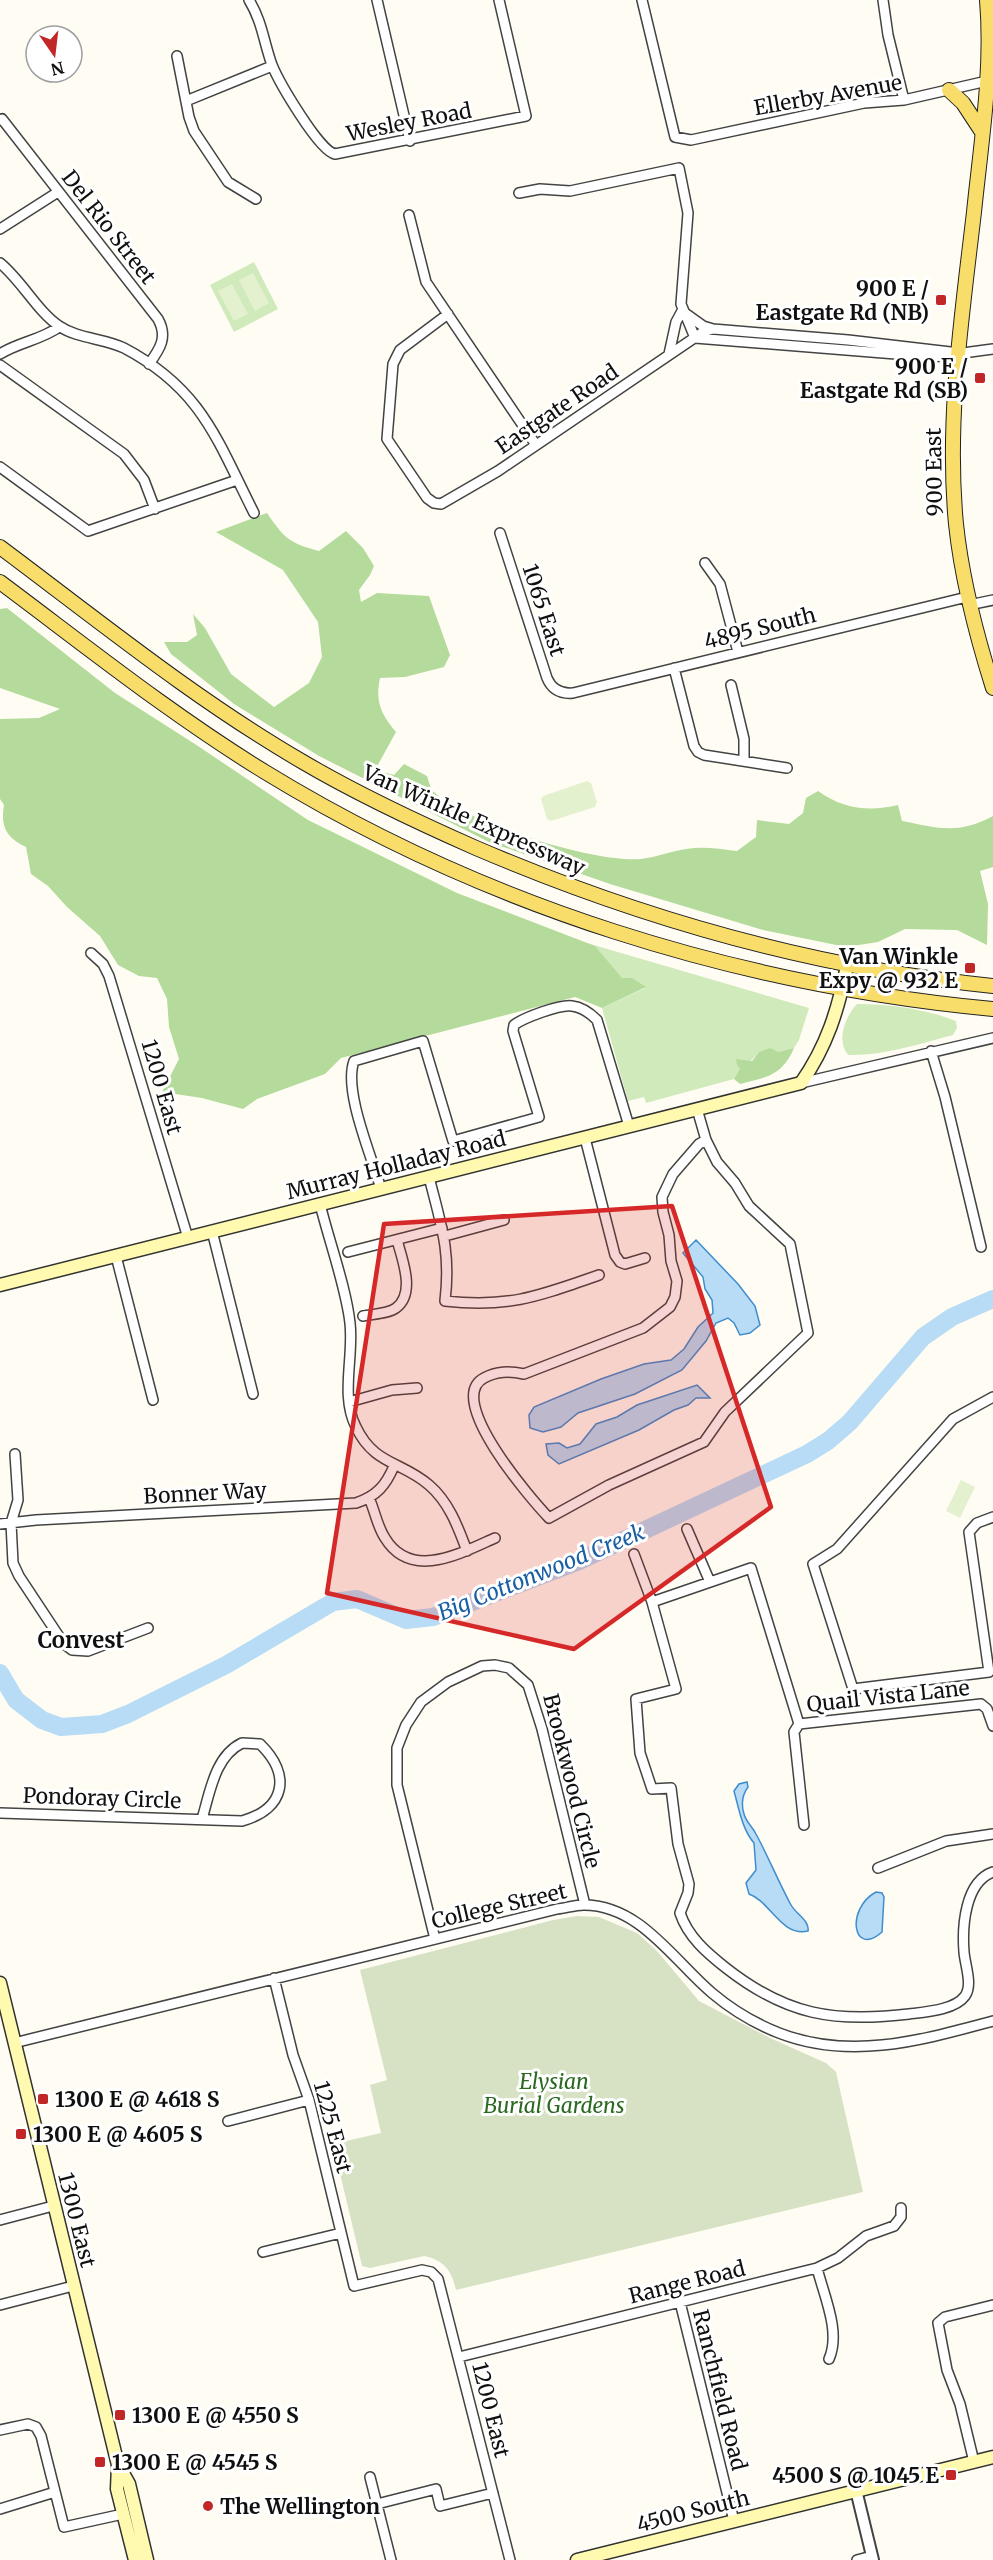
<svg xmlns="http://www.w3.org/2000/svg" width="993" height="2560" font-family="Merriweather,serif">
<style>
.green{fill:#d1eabc}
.forest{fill:#b4db9b}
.cemetery{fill:#d6e2c3}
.pitch{fill:#e3f1ce}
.water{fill:#b8dcf6;stroke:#3e8dce;stroke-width:1.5}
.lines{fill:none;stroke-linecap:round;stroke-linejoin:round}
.river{stroke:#b8dcf6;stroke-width:18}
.minor-casing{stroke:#434343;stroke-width:12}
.tertiary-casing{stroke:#434343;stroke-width:14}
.secondary-casing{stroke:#323232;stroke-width:15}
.primary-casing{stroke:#212121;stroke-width:16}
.minor{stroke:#fff;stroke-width:9}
.tertiary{stroke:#fff;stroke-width:10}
.secondary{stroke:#fffaaf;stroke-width:12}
.primary{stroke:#f8dd6a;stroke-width:14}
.marked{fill:#d62828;fill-opacity:0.2;stroke:#d62828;stroke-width:4.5;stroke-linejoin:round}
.poi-dot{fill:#c22727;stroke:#fff;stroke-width:2}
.labels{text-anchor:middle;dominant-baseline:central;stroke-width:6;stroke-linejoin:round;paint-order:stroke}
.street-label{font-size:21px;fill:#101010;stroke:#fff}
.poi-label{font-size:21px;font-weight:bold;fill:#101010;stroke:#fff;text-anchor:start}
.park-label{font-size:21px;font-style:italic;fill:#2a691f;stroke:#fff}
.water-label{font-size:22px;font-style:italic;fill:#185fa4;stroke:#fff}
.neighbourhood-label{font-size:22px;font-weight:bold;fill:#101010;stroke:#fff}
</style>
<rect width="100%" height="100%" fill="#fffdf3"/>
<!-- green -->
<path class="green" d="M254,262L278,309L234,332L210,285Z
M587,943L809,1008L799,1040L794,1048L778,1052H759C751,1062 741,1067 734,1079L646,1103L644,1097L628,1101L602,1008L645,988L622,978Z
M857,1004C889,1004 926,1009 956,1021L957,1028L953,1035C919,1044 883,1056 848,1055C836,1040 845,1017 857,1004Z"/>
<!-- forest -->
<path class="forest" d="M267,513C284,538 289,543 319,551L346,531L363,548L374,566L370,575L359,590L361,602L377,593L429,596L450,655L444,667L405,677L380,678C375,702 381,714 396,732L375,770L394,775L404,764L427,776C429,781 430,789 434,792C468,824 595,863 641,859C657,857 671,851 686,849C703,846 720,849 737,851L756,837L757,820L789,824L803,813L806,798L818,791C843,809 869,812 898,805L902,821C939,828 957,835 993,816V867L980,871L988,904L987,945L957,930L905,929L878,942L846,947L763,930L610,884L489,842L319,756L234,704L171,654L164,642H187L197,635L193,614L205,628L231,674L274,707L309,683L322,657L318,622L283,570L216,532Z
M7,608L115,693L198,746L308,820L457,893L595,946L622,978H632L646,987L602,1008L575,997L341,1058L325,1074L257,1099L243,1109L202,1098L162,1092L179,1059L169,1027L167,999L157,978L139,976L118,965L100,936L67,907L48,886L31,874L26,847C7,838 0,827 4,805L0,799V719L39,718L60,709L0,688V609Z
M770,1048L778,1052L794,1048C782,1076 767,1077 740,1084L734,1079L740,1069L737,1065L736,1059L752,1061L759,1052Z"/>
<!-- cemetery -->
<path class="cemetery" d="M577,1916L599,1917L637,1933L657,1951L699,2001L770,2038L826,2063L836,2072L863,2192L456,2290C452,2271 444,2260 424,2256L370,2268L362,2266L333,2144L381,2133L370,2085L387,2080L360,1970L553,1920Z"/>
<!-- pitch -->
<path class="pitch" d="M253,273L269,303L255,311L239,280Z
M232,284L248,314L234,321L218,291Z
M587,781L591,783L597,802L595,807L551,821L547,819L541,799L543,796Z
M961,1480L975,1487L960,1518L946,1511Z"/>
<!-- water -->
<path class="water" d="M696,1240L738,1284L755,1306L760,1325L750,1333L740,1335L734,1323L728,1318L716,1323L706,1341L682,1370L635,1394L578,1413L561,1427L543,1432L530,1428L529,1415L534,1407L601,1379L644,1364L671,1360L684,1349L698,1327L713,1313L712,1300L705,1289L703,1277L683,1253Z
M697,1385L710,1398H696L688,1405L674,1410L639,1430L559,1464L548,1455L546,1444L559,1443L567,1448L580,1444L596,1424L617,1417L637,1405Z
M747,1782L748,1787C742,1795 741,1804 744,1814C746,1822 752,1826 756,1834C768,1856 778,1881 791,1905C796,1914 810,1921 808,1931C781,1937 770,1901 749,1894L746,1883L756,1870L754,1843C742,1829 739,1809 734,1791L739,1784Z
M876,1892L882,1893L884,1897L882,1932C853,1958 845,1909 876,1892Z"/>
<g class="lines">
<!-- river -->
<path class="river" d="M0,1673L16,1700L42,1720L61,1727L102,1724L128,1714L226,1665L333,1602L357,1599L406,1620L433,1617L579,1561L807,1454L828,1441L850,1422L923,1337L952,1317L993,1299"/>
<!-- minor casing -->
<g class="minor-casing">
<path id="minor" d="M249,0C262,21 264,43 272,65C279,82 319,151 335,154L526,116L499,0
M377,0L410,141
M642,0L675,137L691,140L864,103L904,100L987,81
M883,0L888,35L904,100
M177,56L189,117L194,131L228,182L256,199
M186,101L272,66
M0,120L2,119L158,319C168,337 160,349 149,364
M519,193L540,189L570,191L679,168L688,213L681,304L695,338
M409,215L426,282L536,445
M0,229L58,192
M0,263C22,281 37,311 59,326C78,339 104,338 124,348C202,389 217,440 254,513
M448,314L400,350L393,364L387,439L427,498L434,503L441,504L498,471L703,332L713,329L848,340L959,353
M695,338L933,357L993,349
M0,354C19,342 41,340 59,327
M669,354L676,322L682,311L703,326L713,329
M0,365L124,454L144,480L155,509
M0,467L88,531L237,480
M500,533L547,678C552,690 561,694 573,693L967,597
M705,563L720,584L738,652
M969,605L993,600
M674,668L694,746L698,752L704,755L787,768
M731,685L744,739V761
M91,953L103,964L109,976L188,1238
M931,1051L945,1097L981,1247
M801,1083L993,1038
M697,1109L706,1140L717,1162L735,1183L749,1206L790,1244L808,1333L725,1412L704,1442L609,1485L549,1518C531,1499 444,1399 484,1378C497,1371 509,1371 524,1374L643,1328L670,1307L675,1297L677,1281L671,1261L669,1235L663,1212L662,1197L673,1174L699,1144L706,1140
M585,1138L615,1255L620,1262L625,1264L645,1258
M429,1177C441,1225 451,1251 445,1301C510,1308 539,1296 599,1275
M381,1189C372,1157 343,1091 354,1061L423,1041L453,1141L539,1117L513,1031L514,1025C523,1018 560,1004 572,1006C581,1007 591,1014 597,1020L629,1126
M320,1204C329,1241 346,1287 350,1323C354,1357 340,1396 356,1427C374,1465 401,1461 429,1485C449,1502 458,1527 467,1551
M212,1231L253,1394
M445,1236L504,1220
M348,1252L442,1228
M116,1256L153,1400
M363,1316C373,1314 388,1314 396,1308C416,1293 402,1259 397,1240
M993,1397L953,1419L837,1549L813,1564L853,1689L989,1672L969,1532L977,1523L993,1517
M349,1402L392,1390L417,1388
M15,1454L18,1500L11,1523L13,1563L19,1576L64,1644L72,1650L88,1651L148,1628
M369,1498C375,1511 377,1526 385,1538C411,1581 461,1553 495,1538
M0,1524L36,1520L356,1503C377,1496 386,1485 394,1466
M687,1529L710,1582
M634,1554L652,1602L676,1689L636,1699L640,1753L652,1789L671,1788L678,1844L689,1884L688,1893L680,1913C688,1937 707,1953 726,1968C786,2015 834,2023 909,2014C925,2012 955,2010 965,1996C973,1985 965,1965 964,1952C962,1926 965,1882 993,1872
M652,1602L751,1568L799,1724
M799,1724L981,1704L987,1709L993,1726
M799,1724L794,1732L804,1825
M0,1813L242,1821C285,1809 292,1775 260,1744L242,1743C215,1756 210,1792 202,1819
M878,1868L946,1841L993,1834
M435,1939L397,1785V1748L406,1725L421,1702L448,1682L482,1666L495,1665L509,1668L528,1685L542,1729L585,1905
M274,1978L293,2055L309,2100L354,2286L422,2270L431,2272L438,2279L510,2560
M14,2043L557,1909C566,1908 575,1905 584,1905C640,1905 674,1961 712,1993C731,2009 756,2024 779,2033C851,2061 922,2040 993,2021
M228,2121L309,2100
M0,2220L53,2206
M263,2252L341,2233
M817,2268C824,2296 841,2332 829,2359
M680,2302L734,2521
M0,2305L73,2286
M459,2357L817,2268L838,2258L866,2236L894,2226L901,2217V2208
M0,2430L28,2424L36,2427L41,2436L64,2527L123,2514
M974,2462L960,2404L947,2370L938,2323L945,2317L993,2305
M370,2477L391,2560
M377,2504L436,2489L440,2506L493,2493
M0,2509L55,2492
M857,2560L872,2556"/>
</g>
<!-- tertiary casing -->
<g class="tertiary-casing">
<path id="tertiary" d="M856,2490L873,2560"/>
</g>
<!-- secondary casing -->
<g class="secondary-casing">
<path id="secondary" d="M0,1285L801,1083C827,1046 838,1010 847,966
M0,1983L118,2465L117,2489L135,2560
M119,2466L129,2484L147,2560
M577,2560L993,2457"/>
</g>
<!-- primary casing -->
<g class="primary-casing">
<path id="primary" d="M987,0C993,70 981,143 974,212C962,316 946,420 956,524C962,581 976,634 993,688
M949,90L963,103L982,132
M0,547C99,621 196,700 303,762C359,795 417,822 476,848C642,919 813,968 993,986
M0,582C87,647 172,715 265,772C484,906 737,985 993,1009"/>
</g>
<!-- minor -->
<use href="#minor" class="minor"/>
<!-- tertiary -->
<use href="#tertiary" class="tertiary"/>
<!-- secondary -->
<use href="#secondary" class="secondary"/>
<!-- primary -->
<use href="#primary" class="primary"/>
</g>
<!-- marked area -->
<path class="marked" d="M672,1206L771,1507L574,1649L327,1593L384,1224Z"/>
<!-- markers -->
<g class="poi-dot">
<rect x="935" y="294" width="12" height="12" rx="3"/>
<rect x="974" y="372" width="12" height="12" rx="3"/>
<rect x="964" y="962" width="12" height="12" rx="3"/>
<rect x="37" y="2093" width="12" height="12" rx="3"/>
<rect x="15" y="2128" width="12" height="12" rx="3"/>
<rect x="114" y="2409" width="12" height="12" rx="3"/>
<rect x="94" y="2456" width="12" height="12" rx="3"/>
<rect x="945" y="2469" width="12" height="12" rx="3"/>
<circle cx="208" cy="2506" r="6"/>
</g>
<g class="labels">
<!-- street labels -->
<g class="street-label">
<text transform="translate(828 95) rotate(-10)">Ellerby Avenue</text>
<text transform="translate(409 122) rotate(-11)">Wesley Road</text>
<text transform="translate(109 227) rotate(52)">Del Rio Street</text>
<text transform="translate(557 409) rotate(-34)">Eastgate Road</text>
<text transform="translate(934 472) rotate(-91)">900 East</text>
<text transform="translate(544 610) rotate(72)">1065 East</text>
<text transform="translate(760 628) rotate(-14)">4895 South</text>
<text transform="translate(474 820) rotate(24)">Van Winkle Expressway</text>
<text transform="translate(162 1087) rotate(74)">1200 East</text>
<text transform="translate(396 1165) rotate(-14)">Murray Holladay Road</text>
<text transform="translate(205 1493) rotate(-3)">Bonner Way</text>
<text transform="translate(888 1696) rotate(-6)">Quail Vista Lane</text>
<text transform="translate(572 1781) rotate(76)">Brookwood Circle</text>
<text transform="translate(102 1798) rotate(2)">Pondoray Circle</text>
<text transform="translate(499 1906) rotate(-13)">College Street</text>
<text transform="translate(333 2127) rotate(75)">1225 East</text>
<text transform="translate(77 2220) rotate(76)">1300 East</text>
<text transform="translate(687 2282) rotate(-14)">Range Road</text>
<text transform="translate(720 2390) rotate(76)">Ranchfield Road</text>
<text transform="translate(491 2410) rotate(76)">1200 East</text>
<text transform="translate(693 2511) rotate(-14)">4500 South</text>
</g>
<!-- poi labels -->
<g class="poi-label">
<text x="929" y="288" text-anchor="end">900 E /<tspan x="929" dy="24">Eastgate Rd (NB)</tspan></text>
<text x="968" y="366" text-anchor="end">900 E /<tspan x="968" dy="24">Eastgate Rd (SB)</tspan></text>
<text x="958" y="956" text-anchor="end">Van Winkle<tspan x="958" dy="24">Expy @ 932 E</tspan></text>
<text x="55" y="2099">1300 E @ 4618 S</text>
<text x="33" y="2134">1300 E @ 4605 S</text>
<text x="132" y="2415">1300 E @ 4550 S</text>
<text x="112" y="2462">1300 E @ 4545 S</text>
<text x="939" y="2475" text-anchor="end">4500 S @ 1045 E</text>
<text x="220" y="2506">The Wellington</text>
</g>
<!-- park labels -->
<g class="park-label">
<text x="554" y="2081">Elysian<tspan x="554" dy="24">Burial Gardens</tspan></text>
</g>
<!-- water labels -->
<g class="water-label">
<text transform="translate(541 1572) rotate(-22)">Big Cottonwood Creek</text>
</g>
<!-- neighbourhood labels -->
<g class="neighbourhood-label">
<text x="81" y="1640">Convest</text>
</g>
</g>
<!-- north arrow -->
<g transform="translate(54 54) rotate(166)"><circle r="28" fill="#ffffff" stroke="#9f9f9f" stroke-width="1.5"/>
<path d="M0-4.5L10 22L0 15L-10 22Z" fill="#c22727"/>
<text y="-9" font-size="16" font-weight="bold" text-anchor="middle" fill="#101010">N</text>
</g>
</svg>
